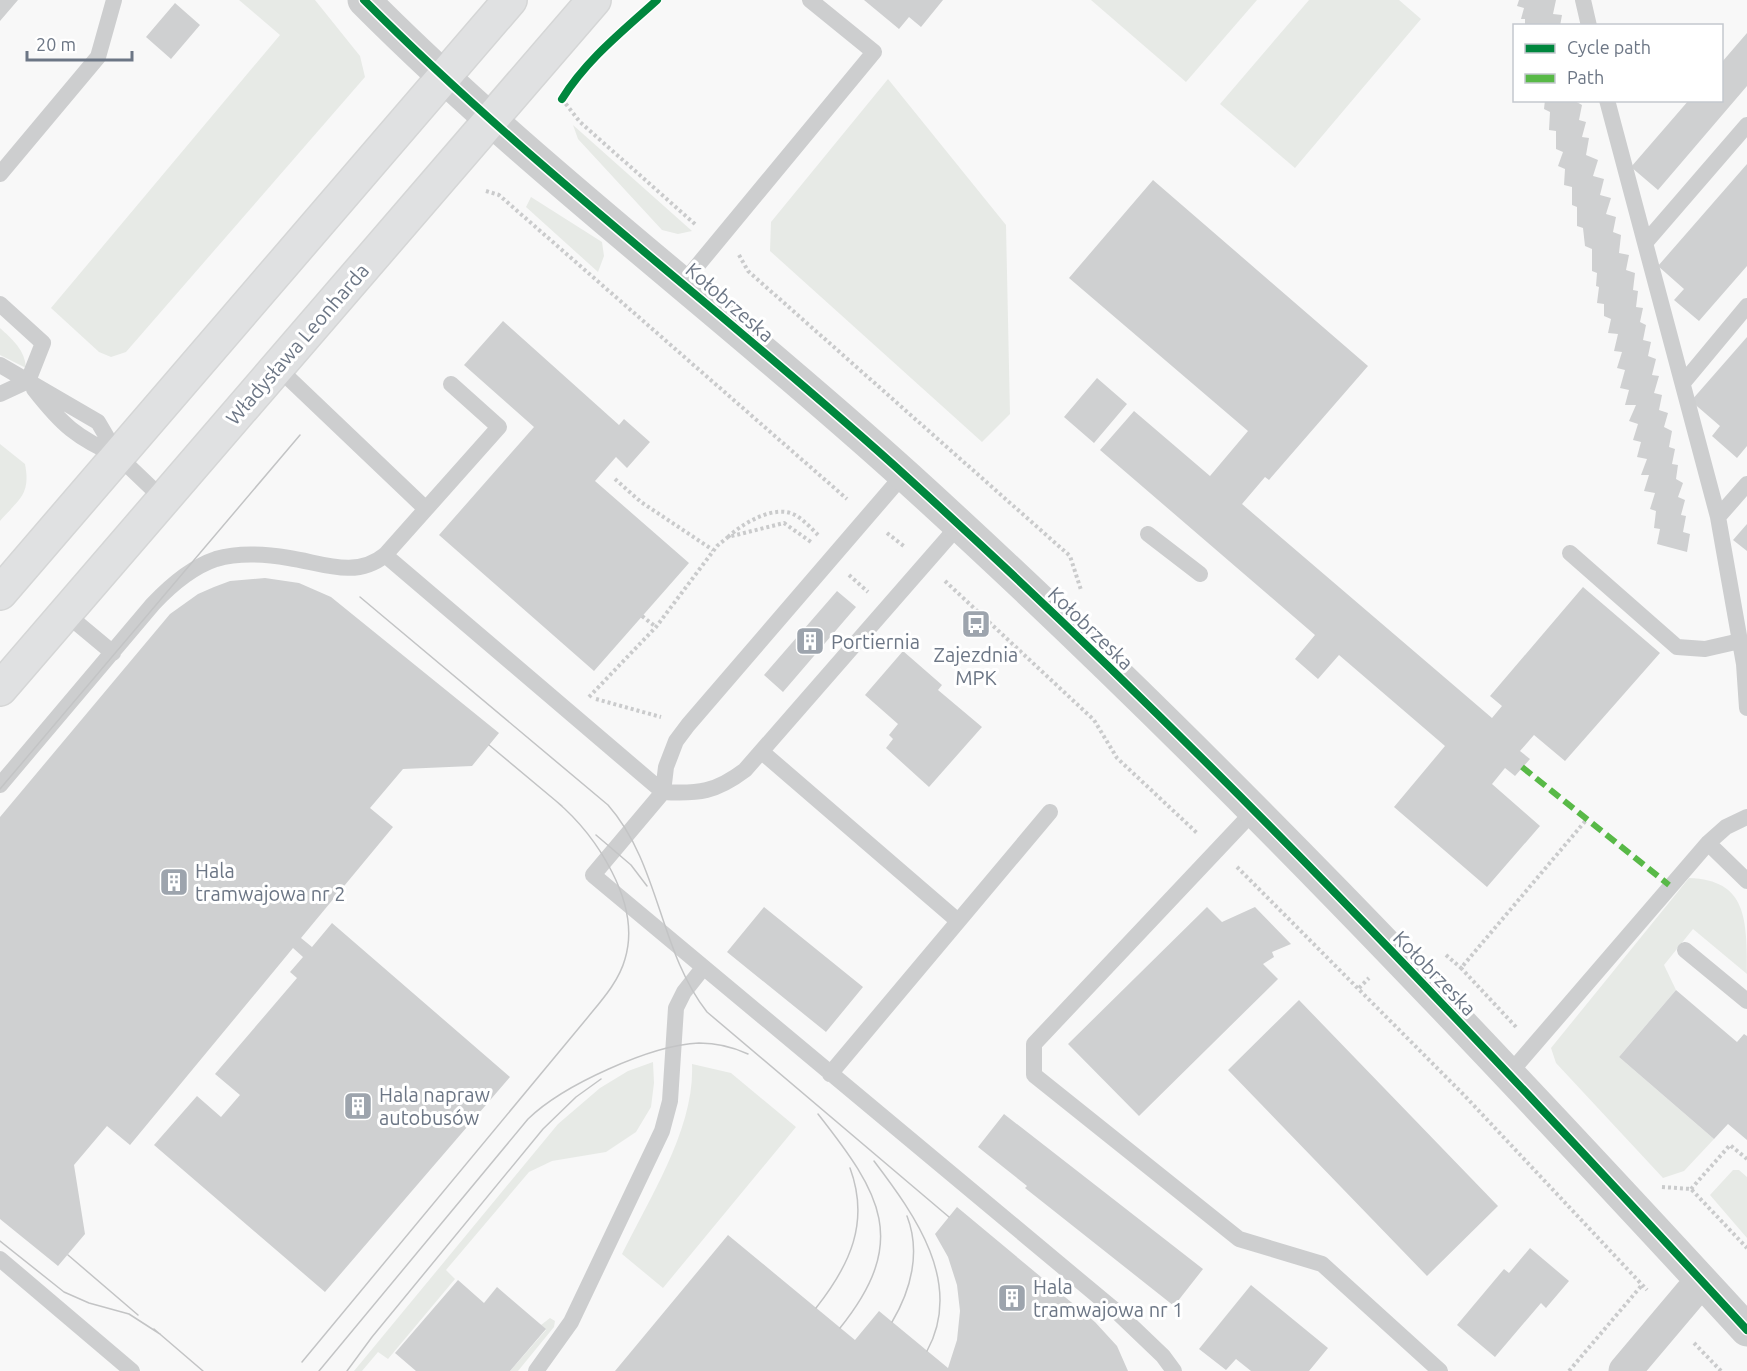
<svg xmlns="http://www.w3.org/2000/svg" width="1747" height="1371" font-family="Ubuntu,sans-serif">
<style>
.green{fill:#e7eae6}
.building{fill:#cfd0d1}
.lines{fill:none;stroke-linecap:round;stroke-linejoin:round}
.secondary-casing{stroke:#d5d6d6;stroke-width:36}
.path{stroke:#cacbcc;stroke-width:4;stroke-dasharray:3 3;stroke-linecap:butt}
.service{stroke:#cdcecf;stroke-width:16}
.minor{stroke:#cdcecf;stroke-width:33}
.secondary{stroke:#e0e1e2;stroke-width:33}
.tram{stroke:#c3c4c5;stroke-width:1.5}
.quiet{stroke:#58b947;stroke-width:6;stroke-dasharray:12 6;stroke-linecap:butt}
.cycleway-casing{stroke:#fff;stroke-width:11}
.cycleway{stroke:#00873e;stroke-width:8}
.labels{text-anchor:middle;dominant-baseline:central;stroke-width:6;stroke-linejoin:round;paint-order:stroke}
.street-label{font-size:20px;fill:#6c7685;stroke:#fff}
.poi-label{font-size:20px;fill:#6c7685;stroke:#fff;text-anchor:start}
</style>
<rect width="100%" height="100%" fill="#f8f8f8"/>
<!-- green -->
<path class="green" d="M239,0H315L360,56L365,77L126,352L111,357L99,352L51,308L280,35Z
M1091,0H1257L1186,82Z
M1309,0H1399L1421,19L1295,168L1220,104Z
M888,79L1006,225L1010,414L982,442L770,251L771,222Z
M573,125L692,231L678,234L662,230L578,139Z
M531,197L602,242L604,256L598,272L526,207Z
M0,328C13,340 25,350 26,368L0,355Z
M0,444L25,464C31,495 19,499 0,521Z
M1689,878C1747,880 1747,919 1747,974L1693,929L1664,965L1676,990L1619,1057L1714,1139L1684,1171L1663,1178L1556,1063L1551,1048Z
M653,1062L654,1083L651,1107L636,1132L606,1152L552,1161L529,1172L446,1270L455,1279L388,1359L378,1352L362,1371H354L558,1124L600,1088L628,1071Z
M692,1064L731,1073L796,1127L663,1288L622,1254C650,1197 695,1128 692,1064Z
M1733,1170H1739L1747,1177V1238L1710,1195Z
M550,1318L555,1321L554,1327L518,1371H510L546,1330L541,1325Z"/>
<!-- building -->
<path class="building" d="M0,0H18L0,21Z
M864,0H943L921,27L909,17L899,29Z
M1519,0H1556L1553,14L1562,15L1560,26H1525V19H1521L1524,8L1517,6Z
M175,3L200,25L171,59L146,37Z
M1747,33V86L1658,190L1631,167L1689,100H1722V62Z
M1545,100H1573L1582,105L1579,120L1586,122L1582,137L1589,138L1586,155L1598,160L1593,176L1604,179L1600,195L1611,198L1606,214L1616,217L1613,232L1621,235L1619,253L1629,255L1626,270L1635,273L1633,290L1638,291L1636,307L1643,308L1640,322L1646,325L1643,340L1651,342L1648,356L1656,359L1652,375L1659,376L1654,393L1662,395L1659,410L1668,413L1664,427L1672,431L1669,447L1675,449L1672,464L1678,465L1676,479L1683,483L1678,497L1685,500L1681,515L1686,516L1683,532L1690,534L1687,552L1657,544L1660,529L1654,528L1656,511L1650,509L1655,493L1644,491L1649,475H1641L1647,459L1637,457L1641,442L1633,440L1638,424L1629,421L1636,405H1625L1629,390L1620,388L1625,370L1617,368L1622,352L1614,351L1618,334L1608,333L1611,319L1604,316V304L1597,303L1599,287L1596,286L1597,273L1592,271V249L1585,246L1583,228L1577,226V207L1572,205V187L1564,185L1565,169L1558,166L1563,152L1556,149V131L1549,130L1550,112L1544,109Z
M1747,164V266L1699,321L1674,300L1684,289L1658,266Z
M1153,180L1368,366L1269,480L1265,477L1242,504L1492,718L1502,706L1490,696L1583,587L1660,653L1565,761L1534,735L1520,751L1530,759L1515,776L1505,768L1492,784L1540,826L1487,887L1394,807L1445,746L1339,655L1318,679L1295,659L1315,635L1100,450L1134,411L1210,476L1248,431L1069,278Z
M503,321L619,425L624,419L650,442L627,468L616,457L595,481L689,563L594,671L439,535L534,427L464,365Z
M1747,337V446L1737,458L1712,436L1720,426L1691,401Z
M1097,378L1127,404L1094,443L1064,417Z
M1747,524V551L1733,540Z
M265,578L299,583L331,597L499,733L472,766L403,769L370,808L393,827L301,938L312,947L332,923L510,1077L325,1292L154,1145L197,1096L221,1117L240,1095L215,1074L297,978L290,972L303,957L293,948L130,1145L107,1126L74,1165L85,1234L58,1266L0,1219V817L170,614L198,594L214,587L230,581Z
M837,591L856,607L783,692L764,675Z
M903,651L942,685L938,690L982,727L929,787L886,748L893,739L889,735L898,724L865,695Z
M764,907L863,987L826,1032L727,952Z
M1207,907L1222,922L1255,907L1291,944L1272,952L1274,957L1263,964L1278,979L1139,1116L1068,1044Z
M1676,990L1737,1042L1744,1034L1747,1036V1140L1728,1124L1714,1139L1619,1057Z
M1299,1000L1498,1206L1427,1276L1228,1070Z
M1004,1114L1203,1269L1174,1306L1025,1188L1027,1186L978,1147Z
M957,1207L1095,1322L1117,1346L1128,1371H615L728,1235L855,1340L879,1311L948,1368L957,1340L960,1311L957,1285L948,1257L935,1234Z
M1530,1248L1569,1281L1546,1308L1541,1303L1495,1357L1457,1325L1504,1269L1509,1273Z
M458,1280L484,1303L497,1287L546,1329L510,1371H416L395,1353Z
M1251,1285L1328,1348L1309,1371H1251L1236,1359L1226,1370L1199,1349Z"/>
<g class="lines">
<!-- secondary casing -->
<g class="secondary-casing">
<path id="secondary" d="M0,593L510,0
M0,689L594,0"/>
</g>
<!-- path -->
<path class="path" d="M562,99L580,122L696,225
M486,191L499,195L847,499
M739,255L748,271L1070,556L1081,590
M615,479L641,502L713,550
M887,533L905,547
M728,537C743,523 775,504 795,515C804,520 811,528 818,535
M849,575L868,592
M945,581L1094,720L1117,758L1197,833
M642,616L656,627
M589,697L656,627L717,546L728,537L784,523L811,542
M596,699L661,717
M1237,867L1464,1095L1647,1290
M1446,955L1461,968
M1359,988L1369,978
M1516,1027L1461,968L1587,819
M1662,1187L1691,1189L1747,1248
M1691,1189L1730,1145L1747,1159
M1694,1343L1721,1371
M1569,1371L1642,1285"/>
<!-- service -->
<path class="service" d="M1583,0L1589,26
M1607,100L1718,517L1744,664L1747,708
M0,174L98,57L114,0
M1645,243L1747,125
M683,283L874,52L810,0
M0,304L43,343L28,381L0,394
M0,365L98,422L118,456L163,499
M277,367L426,509
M1683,383L1747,306
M34,389C62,425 77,438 118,456
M904,474L688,725L676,741L666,767L663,792L593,875L1117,1312L1163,1356L1174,1371
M1718,517L1747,484
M1148,534L1200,574
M1570,553L1677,647L1705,649L1740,641
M385,555L663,792C699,794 716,792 745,770L959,525
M65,613L113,653
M762,752L958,921
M0,785L153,604C170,586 192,567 216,559C240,552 265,554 289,558C322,563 356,579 385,555L499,427L451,384
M1253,812L1034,1044V1075L1239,1239L1322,1264L1440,1371
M1708,843L1747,881
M1685,950L1747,1001
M830,1074L1050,812
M1509,1074L1708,843L1726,827L1747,817
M0,1259L132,1371
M536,1371L571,1322L662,1131L670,1101L676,1008L684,992L703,968"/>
<!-- minor -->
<path class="minor" d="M364,0C534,171 729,315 908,478C1202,745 1478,1038 1747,1330
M1625,1371L1701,1281"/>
<!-- secondary -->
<use href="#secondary" class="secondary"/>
<!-- tram -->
<path class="tram" d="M360,597L608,805C660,864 659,951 707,1012L949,1217
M489,745L562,806
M0,789L300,435
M596,835L631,865L647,886
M818,1114C881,1194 910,1241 840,1328
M874,1161C915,1215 964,1283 927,1351
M0,1241L64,1292L89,1303L129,1314L160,1334
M68,1255L138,1315
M816,1308C850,1265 870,1222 850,1168
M892,1322C911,1290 921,1252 907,1216
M154,1329L203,1371
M302,1362L588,1017C602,1000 619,981 625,959C642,903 596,835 556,801
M319,1371L528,1119C563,1085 651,1045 699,1043C716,1043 733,1047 748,1054
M347,1371L372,1337L543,1129L576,1097L601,1079"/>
<!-- quiet -->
<path class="quiet" d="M1522,767L1669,885"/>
<!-- cycleway casing -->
<g class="cycleway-casing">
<path id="cycleway" d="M364,0C534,171 729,315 908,478C1202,745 1478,1038 1747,1330
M562,99C587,59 623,31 657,0"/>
</g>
<!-- cycleway -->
<use href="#cycleway" class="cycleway"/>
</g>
<!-- icons -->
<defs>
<g id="bus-square" transform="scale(1.5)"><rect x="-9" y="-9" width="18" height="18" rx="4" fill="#9da4ad" stroke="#fff"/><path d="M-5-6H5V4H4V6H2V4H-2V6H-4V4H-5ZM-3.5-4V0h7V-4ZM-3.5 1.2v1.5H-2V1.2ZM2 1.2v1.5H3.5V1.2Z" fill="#fff"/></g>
<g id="building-square" transform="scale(1.5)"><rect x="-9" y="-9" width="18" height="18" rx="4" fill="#9da4ad" stroke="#fff"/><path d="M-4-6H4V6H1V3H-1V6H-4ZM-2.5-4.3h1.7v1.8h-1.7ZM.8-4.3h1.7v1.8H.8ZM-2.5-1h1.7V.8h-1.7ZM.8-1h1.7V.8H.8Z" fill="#fff"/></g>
</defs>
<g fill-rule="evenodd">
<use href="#bus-square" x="976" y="624"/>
<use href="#building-square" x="810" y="641"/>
<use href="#building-square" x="174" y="882"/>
<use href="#building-square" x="358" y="1106"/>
<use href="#building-square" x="1012" y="1298"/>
</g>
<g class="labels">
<!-- street labels -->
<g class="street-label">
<text transform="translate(730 302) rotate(41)">Kołobrzeska</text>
<text transform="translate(297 344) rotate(-49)">Władysława Leonharda</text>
<text transform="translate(1091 628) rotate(44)">Kołobrzeska</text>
<text transform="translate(1435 973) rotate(46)">Kołobrzeska</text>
</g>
<!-- poi labels -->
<g class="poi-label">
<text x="831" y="641">Portiernia</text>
<text x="976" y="654" text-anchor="middle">Zajezdnia<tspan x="976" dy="23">MPK</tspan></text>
<text x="195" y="870">Hala<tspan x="195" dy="23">tramwajowa nr 2</tspan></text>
<text x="379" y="1094">Hala napraw<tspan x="379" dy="23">autobusów</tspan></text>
<text x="1033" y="1286">Hala<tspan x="1033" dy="23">tramwajowa nr 1</tspan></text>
</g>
</g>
<!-- legend -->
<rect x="1513" y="24" width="210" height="78" fill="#ffffff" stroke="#c4c8ce" stroke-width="1.5"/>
<rect x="1525" y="44" width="30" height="9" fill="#00873e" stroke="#c4c8ce" stroke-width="1.5"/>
<text x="1567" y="54" font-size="18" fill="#6c7685">Cycle path</text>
<rect x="1525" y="74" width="30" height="9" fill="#58b947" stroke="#c4c8ce" stroke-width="1.5"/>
<text x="1567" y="84" font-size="18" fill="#6c7685">Path</text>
<!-- scale -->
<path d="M27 51v9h105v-9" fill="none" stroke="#6c7685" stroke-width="3"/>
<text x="36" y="51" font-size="18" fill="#6c7685" stroke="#ffffff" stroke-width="4.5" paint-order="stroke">20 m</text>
</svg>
